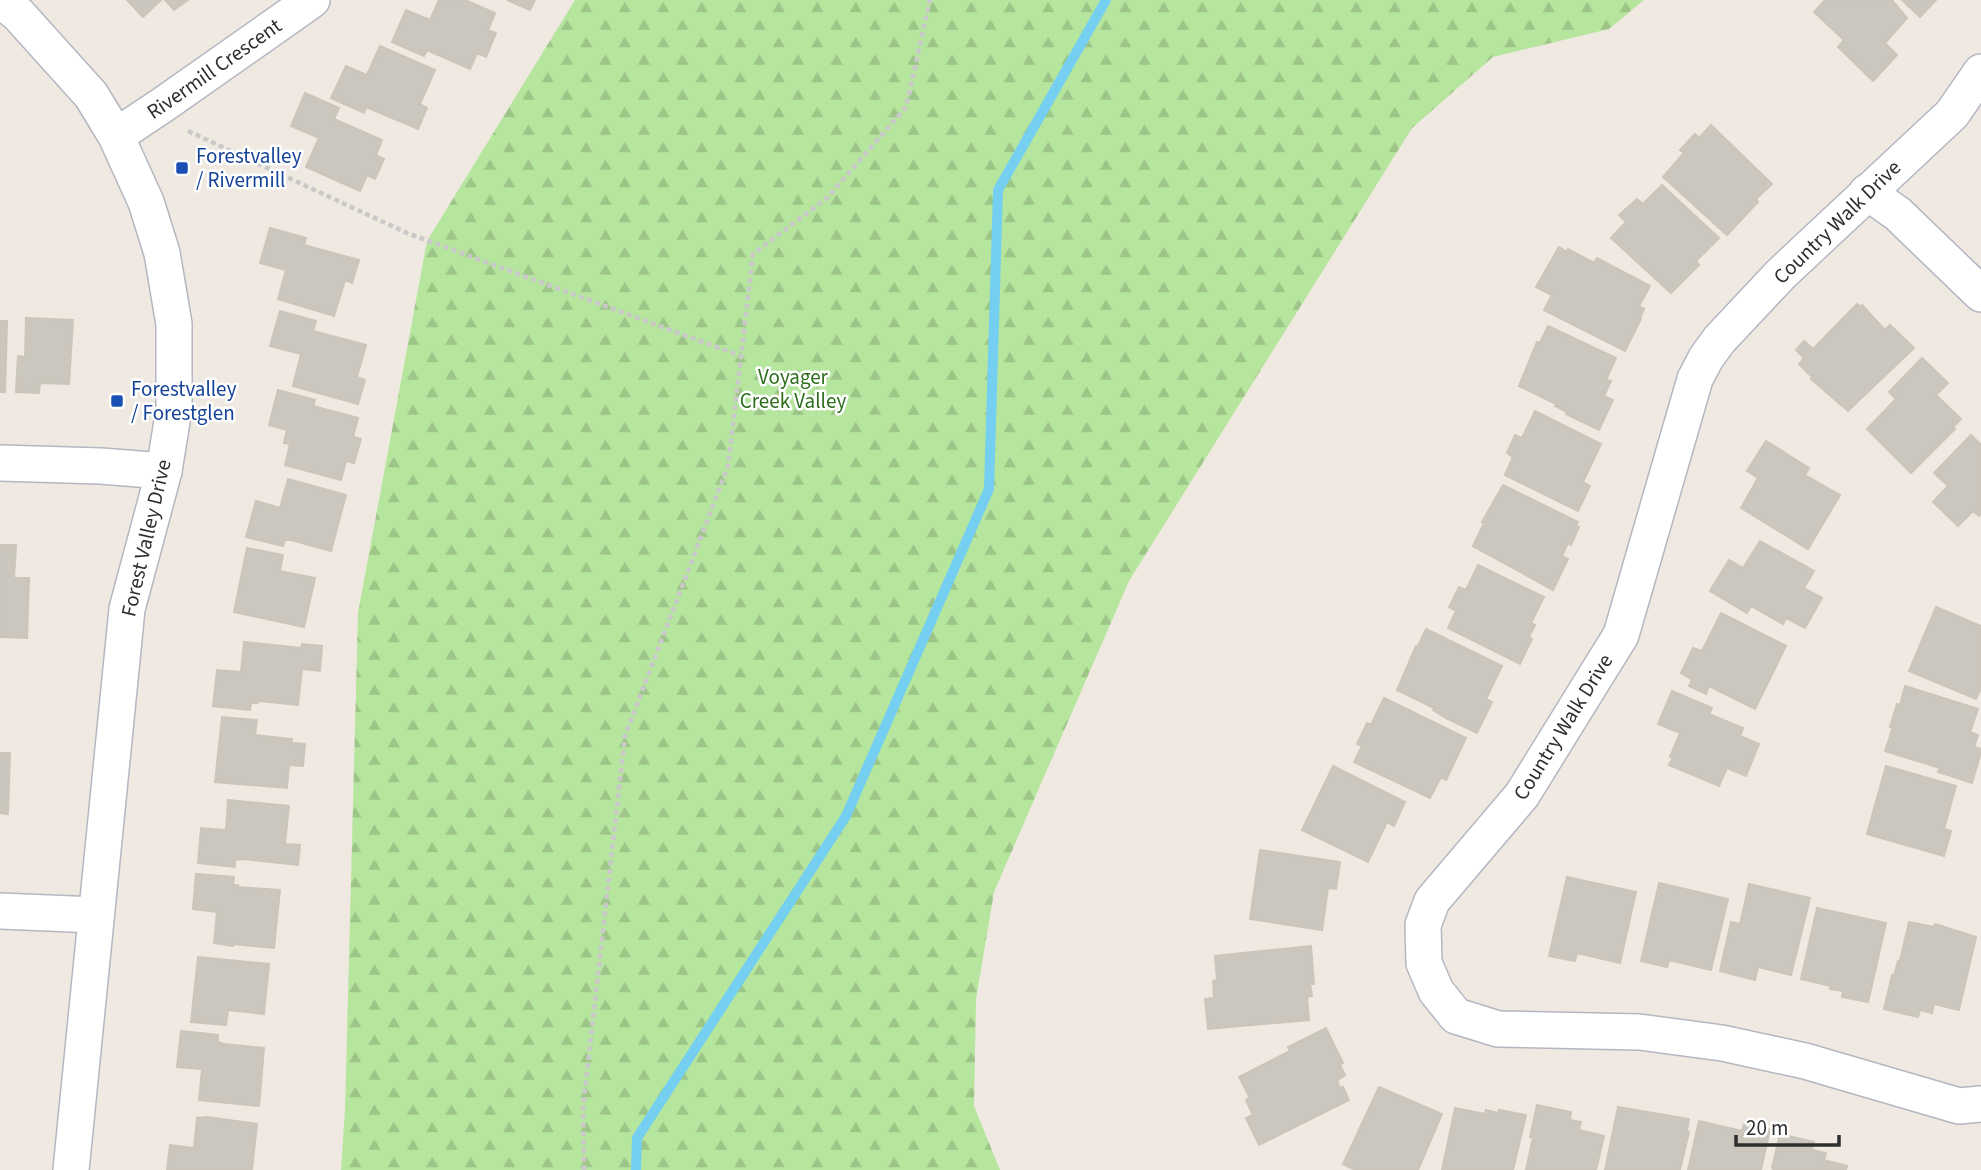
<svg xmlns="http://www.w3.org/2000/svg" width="1981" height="1170" font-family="'Source Sans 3',sans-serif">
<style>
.forest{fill:url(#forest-firs)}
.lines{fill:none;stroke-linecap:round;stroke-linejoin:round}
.stream{stroke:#75cff0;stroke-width:10}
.building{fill:#cbc7bf;stroke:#cbc5ba;stroke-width:2}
.minor-casing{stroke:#b4b7c1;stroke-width:38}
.path{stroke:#c9c9c9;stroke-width:4.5;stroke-dasharray:5 3.5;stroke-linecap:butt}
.minor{stroke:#fff;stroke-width:35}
.transit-dot{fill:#1a4fb4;stroke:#fff;stroke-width:2.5}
.labels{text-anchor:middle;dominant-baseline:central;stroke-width:5;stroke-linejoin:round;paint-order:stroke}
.street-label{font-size:21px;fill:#2e2e2e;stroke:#fff}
.transit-label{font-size:21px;fill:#164399;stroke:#fff;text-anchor:start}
.park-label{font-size:21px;fill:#2c6e1b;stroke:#fff}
</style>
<defs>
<pattern id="forest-firs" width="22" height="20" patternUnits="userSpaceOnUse" patternTransform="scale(1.75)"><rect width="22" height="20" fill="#b6e59e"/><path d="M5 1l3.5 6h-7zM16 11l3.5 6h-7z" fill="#9dc588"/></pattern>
</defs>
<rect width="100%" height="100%" fill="#efe9e1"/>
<!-- forest -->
<path class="forest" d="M575,0H1644L1609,29L1493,57L1412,128L1129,581L994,892L976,999L974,1106L1000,1170H341L345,1110L358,613L427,241Z"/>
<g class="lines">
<!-- stream -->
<path class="stream" d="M636,1170L637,1138L846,816L989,489L998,190L1106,0"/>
</g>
<!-- building -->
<path class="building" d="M127,0H161L143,17Z
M165,0H188L174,10Z
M439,0H465L495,13L488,30L496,33L486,57L477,53L470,69L427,50L424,56L392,42L406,10L430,20Z
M507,0H535L530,10Z
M1825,0H1892L1907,18L1885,43L1897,55L1873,81L1838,47L1844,40L1814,12Z
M1902,0H1936L1920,17Z
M380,46L435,70L420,104L427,108L418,129L366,107L364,113L331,98L346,66L367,75Z
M305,93L339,108L334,119L382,140L376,155L384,159L375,179L367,175L360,191L306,167L319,138L291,126Z
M1711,125L1772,184L1756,199L1758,202L1727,235L1663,177L1684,153L1680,150L1695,134L1699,138Z
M1662,185L1719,238L1696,261L1699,265L1671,293L1611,238L1626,222L1619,215L1637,199L1643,204Z
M270,228L306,238L304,245L359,260L352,283L345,280L334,316L278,299L286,270L260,263Z
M1559,247L1567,252L1568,249L1594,263L1597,258L1650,286L1639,306L1644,309L1640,318L1641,319L1625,351L1544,310L1552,295L1536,287Z
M1857,304L1860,307L1862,305L1885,330L1890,325L1914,348L1848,411L1811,379L1812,377L1799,364L1804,358L1796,350L1804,341L1813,349Z
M280,311L316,321L313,331L366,345L357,377L365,380L358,404L293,386L301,354L270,346Z
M26,318L73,320L69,384L40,383L39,393L16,392L18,356L25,357Z
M0,321H7L5,392H0Z
M1548,326L1616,358L1606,380L1611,381L1604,396L1613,400L1599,430L1566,414L1567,412L1555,406L1556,404L1519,386L1537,342L1540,343Z
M1922,358L1948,383L1936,395L1961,419L1953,427L1955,429L1911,473L1867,429L1896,399L1889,392Z
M278,390L315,400L313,406L358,418L353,437L361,439L354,463L346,461L341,480L285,465L290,444L284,443L287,430L269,425Z
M1535,411L1601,444L1583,482L1590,486L1578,511L1505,475L1513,457L1507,453L1515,435L1522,438Z
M1971,435L1981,445V514L1979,516L1973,511L1958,526L1933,502L1948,486L1934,473Z
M1766,441L1809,468L1805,475L1840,495L1808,549L1741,508L1758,478L1747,471Z
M288,479L346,495L331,551L291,540H285L283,546L246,537L256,501L280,508Z
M1503,485L1578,522L1576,526L1579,527L1571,545L1568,543L1562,556L1568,559L1553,590L1473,546L1484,523L1482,522Z
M1760,541L1814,571L1804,588L1822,598L1805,628L1786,618L1783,624L1751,606L1747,613L1710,591L1729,560L1743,568Z
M0,545H16L14,578H29L27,638L0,637Z
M247,548L283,555L280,571L315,578L304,627L234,612Z
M1478,565L1544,597L1531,623L1535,625L1529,637L1532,639L1520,664L1448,628L1456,611L1449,607L1459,587L1466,590Z
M1936,607L1981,626V688L1976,699L1909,671Z
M1721,613L1786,646L1755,709L1709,686L1706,694L1689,686L1693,677L1691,679L1681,673L1693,648L1702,651Z
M1426,629L1502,666L1486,699L1492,702L1477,733L1446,718L1433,710L1434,708L1397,690L1416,646H1418Z
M244,642L301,648L302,644L322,646L320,671L302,669L298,705L258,701V703H251L250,710L213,706L217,670L241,672Z
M1905,686L1978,709L1970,732L1978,735L1974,747L1981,749V752L1972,783L1938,772L1940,768L1885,751L1893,727H1890L1897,704L1900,705Z
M1672,691L1712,708L1709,714L1743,728L1740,736L1759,744L1746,776L1727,768L1719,786L1669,765L1673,758L1670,757L1680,733L1658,724Z
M1384,698L1466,738L1446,780L1441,777L1430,798L1354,762L1362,746L1357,744L1367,723L1371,725Z
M222,717L257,720L255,735L292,739L291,743L305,744L303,766L289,765L287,788L215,782Z
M0,753H10L8,814L0,813Z
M1333,766L1405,802L1394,826L1387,822L1368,862L1302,830Z
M1886,766L1956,786L1944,829L1951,831L1944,856L1867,834Z
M228,800L289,806L285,844L300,845L298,865L242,859L235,860V867L198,863L201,828L226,830Z
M1260,850L1340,862L1336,889L1328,888L1322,930L1250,919Z
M196,874L234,877L233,885H238L237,887L280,890L274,948L233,944V946L214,943L217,912L193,909Z
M1567,877L1636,892L1620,963L1577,953L1575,961L1549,956Z
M1659,883L1728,899L1711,970L1669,960L1667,967L1641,961Z
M1749,884L1810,898L1791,975L1758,967L1755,980L1720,971L1731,922L1740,924Z
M1817,908L1886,923L1868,1002L1842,997L1843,991L1830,989L1831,986L1801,979Z
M1909,922L1934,927L1935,924L1976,937L1959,1010L1934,1004L1932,1013L1920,1010L1918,1017L1884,1009L1892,975L1894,976L1898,961H1900Z
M1311,946L1314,984H1310L1312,996L1307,997L1309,1020L1208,1029L1205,999L1214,998L1213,981L1217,980L1215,956Z
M198,957L269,964L264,1014L228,1010L226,1025L191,1022Z
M1326,1028L1343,1063L1340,1065L1345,1075L1337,1081L1340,1088L1343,1087L1349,1100L1259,1145L1246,1118L1253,1115L1246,1100L1250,1098L1239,1077L1290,1051L1288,1047Z
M181,1031L218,1035V1042L224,1044L264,1048L259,1106L199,1100L202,1069L177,1067Z
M1379,1087L1442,1114L1418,1170H1355L1343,1164Z
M1537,1105L1571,1112L1570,1120L1581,1122L1579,1130L1604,1136L1596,1170H1526L1533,1137H1530Z
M1618,1107L1689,1119L1687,1131L1689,1132L1680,1170H1605Z
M1455,1108L1485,1114L1486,1110L1498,1113L1499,1110L1526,1115L1513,1170H1442Z
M207,1117L257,1124L252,1170H167L170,1145L194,1148L197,1118Z
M1699,1121L1742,1131L1744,1124L1770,1129L1761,1170H1688Z
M1780,1134L1814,1142L1812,1150L1826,1153L1824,1160L1847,1166L1846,1170H1774L1772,1168Z"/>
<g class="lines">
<!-- minor casing -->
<g class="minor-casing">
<g id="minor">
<path d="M0,0L18,14L91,95L116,136L146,202L162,253L174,324V409L164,471L127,609L71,1170"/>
<path d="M1981,72L1952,114L1781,274L1719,340L1706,358L1695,379L1621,635L1522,795L1432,901L1423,925L1424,963L1436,991L1456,1016L1498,1029L1639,1032L1722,1043L1805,1061L1959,1106L1981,1104"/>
<path id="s1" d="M116,136L164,104L312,0"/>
<path d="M1867,192L1898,214L1981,294"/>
<path d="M0,463L101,466L164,471"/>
<path d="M0,911L96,915"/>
</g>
</g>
<!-- path -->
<path class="path" d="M188,131L407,233L741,356
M584,1170L583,1107L625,736L728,466L753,254L827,198L906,107L930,0"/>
<!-- minor -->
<use href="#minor" class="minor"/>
</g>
<!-- markers -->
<g class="transit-dot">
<rect x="175" y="161" width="14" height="14" rx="3.5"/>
<rect x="110" y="394" width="14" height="14" rx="3.5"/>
</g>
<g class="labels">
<!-- street labels -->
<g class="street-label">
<text stroke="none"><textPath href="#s1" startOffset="119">Rivermill Crescent</textPath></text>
<text transform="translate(1837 222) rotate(-44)">Country Walk Drive</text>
<text transform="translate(146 538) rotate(-77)">Forest Valley Drive</text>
<text transform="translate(1563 727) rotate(-58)">Country Walk Drive</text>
</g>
<!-- transit labels -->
<g class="transit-label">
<text x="196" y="156">Forestvalley<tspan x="196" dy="24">/ Rivermill</tspan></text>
<text x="131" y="389">Forestvalley<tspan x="131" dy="24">/ Forestglen</tspan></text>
</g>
<!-- park labels -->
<g class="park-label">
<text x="793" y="377">Voyager<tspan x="793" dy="24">Creek Valley</tspan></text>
</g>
</g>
<!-- scale -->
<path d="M1736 1135v10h103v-10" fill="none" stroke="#2e2e2e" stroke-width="3.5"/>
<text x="1746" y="1135" font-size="21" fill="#2e2e2e" stroke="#ffffff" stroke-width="5" paint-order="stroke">20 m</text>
</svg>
